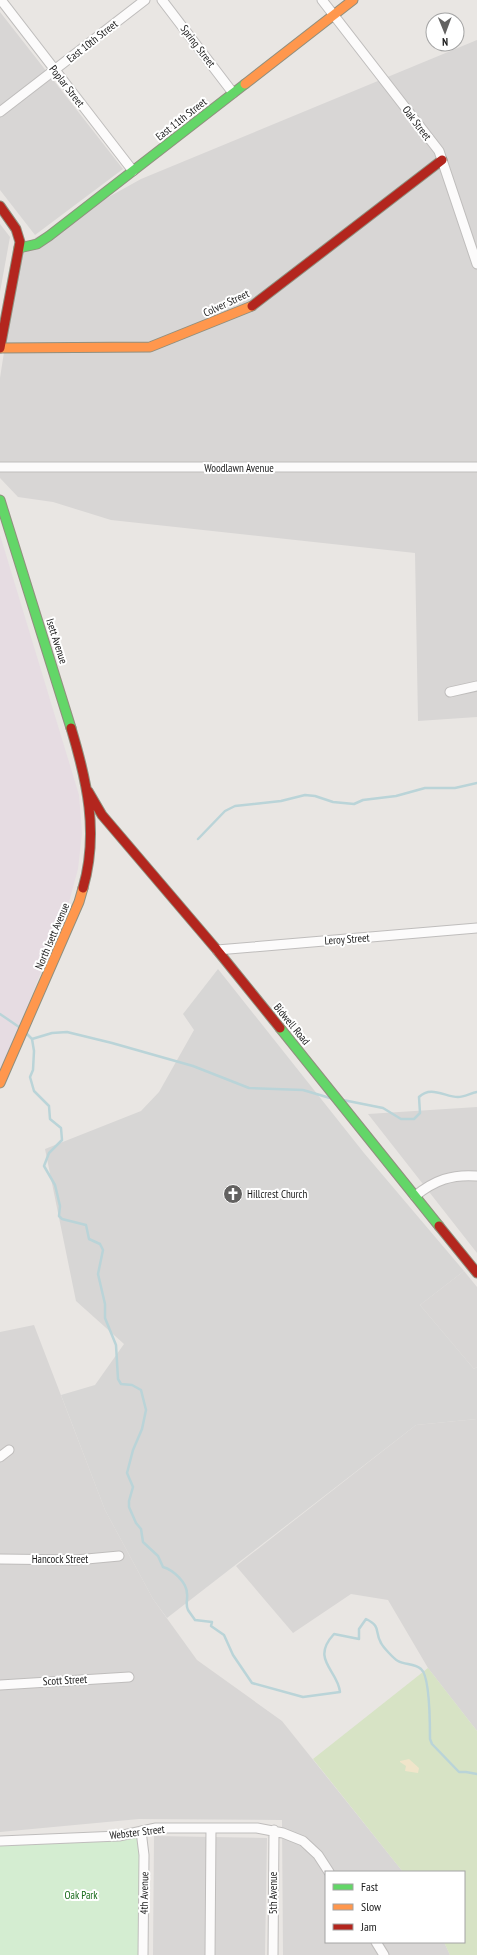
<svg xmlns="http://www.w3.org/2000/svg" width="477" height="1955" font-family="'PT Sans Narrow',sans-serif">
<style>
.residential{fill:#d8d6d5}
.industrial{fill:#e6dce2}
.religious{fill:#d7d6d5}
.grass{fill:#d7e3c5}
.sand{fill:#f0e5ca}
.park{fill:#d4edd1}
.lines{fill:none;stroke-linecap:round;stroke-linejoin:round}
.stream{stroke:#bad4d8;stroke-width:2.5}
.street-casing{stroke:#bfbdbc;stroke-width:11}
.fast-casing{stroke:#908f7e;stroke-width:11}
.slow-casing{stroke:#908f7e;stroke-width:11}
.jam-casing{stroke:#908f7e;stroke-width:11}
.street{stroke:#fcfbfb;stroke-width:9}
.fast{stroke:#63d668;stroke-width:9}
.slow{stroke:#ff974d;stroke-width:9}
.jam{stroke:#b3261e;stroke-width:9}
.labels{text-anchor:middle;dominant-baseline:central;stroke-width:4;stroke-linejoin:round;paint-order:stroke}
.street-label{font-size:11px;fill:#1b1b1b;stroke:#fff}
.poi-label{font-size:11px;fill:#1b1b1b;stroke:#fff;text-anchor:start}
.park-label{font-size:11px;fill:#176a19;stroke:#fff}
</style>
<rect width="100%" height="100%" fill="#e9e6e3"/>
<!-- residential -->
<path class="residential" d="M0,12L123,169L35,235L0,190Z
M477,40V717L418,721L415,553L111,520L53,502L18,497L0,478V378L20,249L33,239L141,179Z
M0,224L10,237L0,292Z
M477,1107V1253L368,1114Z
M464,1271L477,1287V1367L474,1369L420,1305Z
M34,1325L105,1510L153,1599L197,1660L282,1721L403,1872H326V1942H444L450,1955H283L282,1820L139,1819L0,1832V1332Z
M477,1419V1731L428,1668L388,1600L351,1594L293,1633L236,1566L416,1425Z
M154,1836L267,1838L265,1955H153Z"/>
<!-- industrial -->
<path class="industrial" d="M0,535L79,795L82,833L78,869L69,902L0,1075Z"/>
<!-- religious -->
<path class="religious" d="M218,969L364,1153L464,1271L420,1305L474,1369L477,1367V1419L416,1425L167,1618L153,1599L105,1510L61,1395L95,1385L124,1344L76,1301L45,1149L141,1111L159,1092L194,1030L183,1014Z"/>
<!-- grass -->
<path class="grass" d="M428,1668L477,1731V1955H450L444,1942H464V1872H403L313,1759Z"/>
<!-- sand -->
<path class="sand" d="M409,1759L419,1768L418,1773L405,1771L406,1766L400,1762V1761Z"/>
<!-- park -->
<path class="park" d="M141,1831L142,1955H0V1840Z"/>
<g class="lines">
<!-- stream -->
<path class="stream" d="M198,839L225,811L235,806L281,801L305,795L315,796L333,802L354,804L363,800L396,796L425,788H455L477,783
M0,1014L19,1027
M26,1033L32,1039L34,1051L33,1070L30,1077L34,1091L49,1106L50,1119L61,1128L62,1140L49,1153L44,1166L55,1185L60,1206L59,1216L62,1219L86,1225L89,1239L100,1244L103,1250L98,1274L105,1304V1318L116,1345L118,1379L121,1384L132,1385L141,1390L146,1410L142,1429L133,1450L127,1473L133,1487L129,1501V1507L136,1523L141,1529L143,1542L158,1556L163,1567C173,1570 187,1582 187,1594C188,1599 185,1604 188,1610C190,1613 193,1617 195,1620L212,1622L211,1626L224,1635L233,1655L252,1683L303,1697L340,1692C338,1670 310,1660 334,1634L359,1639V1629L366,1619C382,1627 374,1631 381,1643C383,1647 394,1659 398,1661C405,1665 415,1663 421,1669C430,1676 430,1726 430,1739L432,1744L459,1772H466L477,1774
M32,1039L52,1033L67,1032L112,1043L193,1066L249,1088L303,1090L330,1098
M343,1100L383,1108L401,1119H414L420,1113L419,1097C431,1085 445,1097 458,1097C464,1097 471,1093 477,1092"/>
<!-- street casing -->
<g class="street-casing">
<path id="street" d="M1,0L133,171
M162,0L233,93
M322,0L439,151L477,264
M0,112L145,0
M0,467H477
M450,692L477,686
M217,950L477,928
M415,1196C435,1180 452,1174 477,1176
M0,1457L9,1450
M0,1559L76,1560L119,1556
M0,1685L129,1677
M141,1831L144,1855L143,1955
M0,1841L119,1836L156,1828H257L283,1833L303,1841L318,1855L329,1872
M376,1942L384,1955
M210,1955L211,1828
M273,1955L274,1830"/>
</g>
<!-- fast casing -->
<g class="fast-casing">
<path id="fast" d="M19,248L37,244L49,236L245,84
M0,500L71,728
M280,1028L439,1226"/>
</g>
<!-- slow casing -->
<g class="slow-casing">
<path id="slow" d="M245,84L353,0
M0,348L150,347L252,306
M0,1083L79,902L83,888"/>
</g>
<!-- jam casing -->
<g class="jam-casing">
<path id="jam" d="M0,206L16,229L20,242L0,348
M252,306L442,160
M71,728C87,781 99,833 83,888
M88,791L102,815L217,950L280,1028
M439,1226L477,1273"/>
</g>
<!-- street -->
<use href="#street" class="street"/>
<!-- fast -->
<use href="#fast" class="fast"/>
<!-- slow -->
<use href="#slow" class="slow"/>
<!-- jam -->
<use href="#jam" class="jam"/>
</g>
<!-- icons -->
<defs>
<g id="church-disc" transform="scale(1)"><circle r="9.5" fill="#636261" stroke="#fff"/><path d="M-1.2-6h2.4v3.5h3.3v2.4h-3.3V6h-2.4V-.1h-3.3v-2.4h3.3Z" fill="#fff"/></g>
</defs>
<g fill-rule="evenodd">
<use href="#church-disc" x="233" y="1194"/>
</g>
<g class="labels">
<!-- street labels -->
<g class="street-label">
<text transform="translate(92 41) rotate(-38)">East 10th Street</text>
<text transform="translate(198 46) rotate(53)">Spring Street</text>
<text transform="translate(67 86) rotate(52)">Poplar Street</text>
<text transform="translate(181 119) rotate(-38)">East 11th Street</text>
<text transform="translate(417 123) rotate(53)">Oak Street</text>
<text transform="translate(226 303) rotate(-25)">Colver Street</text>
<text x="239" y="468">Woodlawn Avenue</text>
<text transform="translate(57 641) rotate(72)">Isett Avenue</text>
<text transform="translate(52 936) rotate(-67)">North Isett Avenue</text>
<text transform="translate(347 939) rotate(-4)">Leroy Street</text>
<text transform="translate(292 1024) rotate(51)">Bidwell Road</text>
<text x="60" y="1559">Hancock Street</text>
<text transform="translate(65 1680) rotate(-3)">Scott Street</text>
<text transform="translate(137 1832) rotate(-7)">Webster Street</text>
<text transform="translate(144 1893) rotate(-89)">4th Avenue</text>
<text transform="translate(273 1893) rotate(-90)">5th Avenue</text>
</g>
<!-- poi labels -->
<g class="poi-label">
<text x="247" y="1194">Hillcrest Church</text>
</g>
<!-- park labels -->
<g class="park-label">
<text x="81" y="1895">Oak Park</text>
</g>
</g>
<!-- legend -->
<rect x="325" y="1871" width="140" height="72" fill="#ffffff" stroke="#a4a4a4"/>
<rect x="333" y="1884" width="20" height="6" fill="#63d668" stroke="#a4a4a4"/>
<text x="361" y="1891" font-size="12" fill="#1b1b1b">Fast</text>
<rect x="333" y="1904" width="20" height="6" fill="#ff974d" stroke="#a4a4a4"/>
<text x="361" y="1911" font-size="12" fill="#1b1b1b">Slow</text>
<rect x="333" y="1924" width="20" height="6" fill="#b3261e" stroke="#a4a4a4"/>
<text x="361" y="1931" font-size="12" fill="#1b1b1b">Jam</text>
<!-- north arrow -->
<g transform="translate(445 32) rotate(179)"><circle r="19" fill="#ffffff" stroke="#a4a4a4"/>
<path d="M0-3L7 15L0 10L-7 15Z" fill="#636261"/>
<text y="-6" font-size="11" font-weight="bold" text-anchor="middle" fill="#1b1b1b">N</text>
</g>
</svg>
